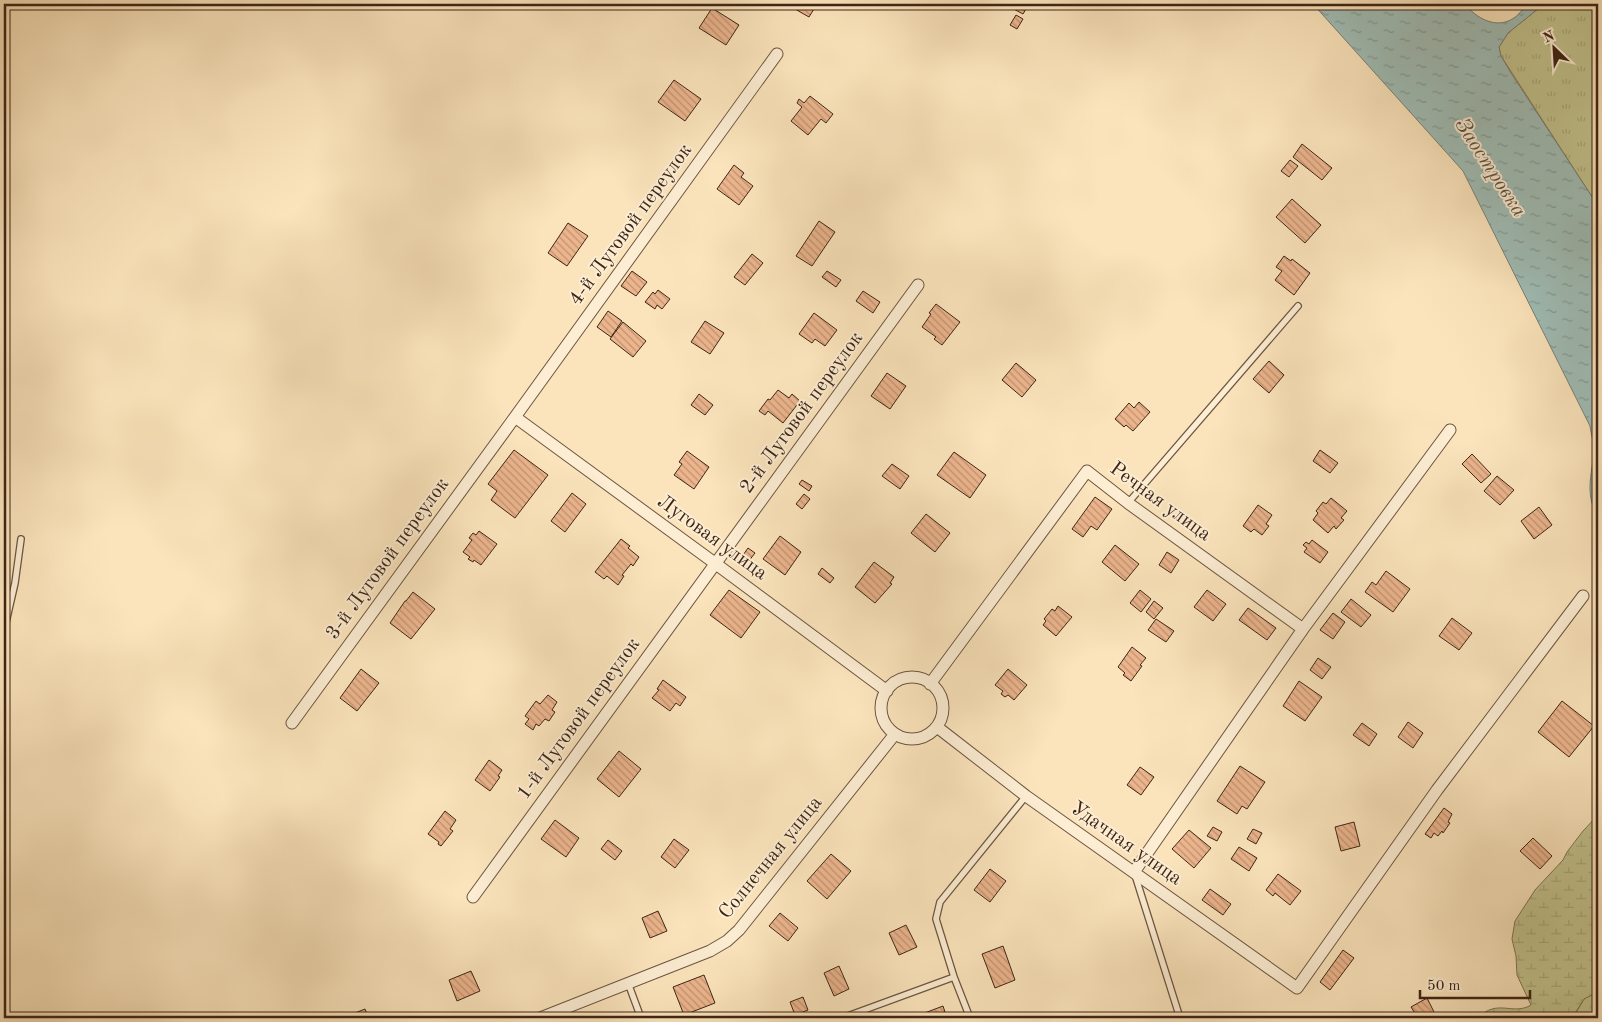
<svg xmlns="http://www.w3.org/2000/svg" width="1602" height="1022" font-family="'Old Standard TT',serif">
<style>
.grass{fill:url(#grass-tufts);stroke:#807452}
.forest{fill:url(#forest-crowns);stroke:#807452}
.wetland{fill:url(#wetland-marsh);stroke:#807452}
.water{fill:url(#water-ripples);stroke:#798177}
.building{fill:url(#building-back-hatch);stroke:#3e2516}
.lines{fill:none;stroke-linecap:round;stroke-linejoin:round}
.lane-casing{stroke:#6d5540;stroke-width:8}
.street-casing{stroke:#6d5540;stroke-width:13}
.lane{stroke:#fcedd3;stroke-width:5.5}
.street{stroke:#fcedd3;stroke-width:11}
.labels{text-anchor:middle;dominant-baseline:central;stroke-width:4;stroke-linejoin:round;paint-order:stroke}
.street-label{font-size:20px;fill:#3e2516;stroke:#fcedd3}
.water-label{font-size:21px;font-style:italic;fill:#5b5346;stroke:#fcedd3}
</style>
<defs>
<pattern id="grass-tufts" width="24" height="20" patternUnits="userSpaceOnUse" patternTransform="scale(1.25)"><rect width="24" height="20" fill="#c2c38e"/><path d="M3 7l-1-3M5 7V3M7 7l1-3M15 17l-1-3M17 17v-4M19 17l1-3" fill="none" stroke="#a8a77a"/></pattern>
<pattern id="forest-crowns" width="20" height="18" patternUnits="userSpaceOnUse" patternTransform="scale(1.25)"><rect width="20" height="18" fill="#c2c38e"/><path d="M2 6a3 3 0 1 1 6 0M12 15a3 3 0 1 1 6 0" fill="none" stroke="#a8a77a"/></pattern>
<pattern id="wetland-marsh" width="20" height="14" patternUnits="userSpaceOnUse" patternTransform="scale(1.25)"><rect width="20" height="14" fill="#c2c38e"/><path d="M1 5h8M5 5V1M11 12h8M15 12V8" fill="none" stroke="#a8a77a"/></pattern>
<pattern id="water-ripples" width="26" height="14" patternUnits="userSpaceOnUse" patternTransform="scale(1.25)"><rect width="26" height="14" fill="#a0beb7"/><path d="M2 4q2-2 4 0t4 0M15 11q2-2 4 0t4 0" fill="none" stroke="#849a94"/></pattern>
<pattern id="building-back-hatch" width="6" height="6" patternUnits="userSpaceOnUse" patternTransform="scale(1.25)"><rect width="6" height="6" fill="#ecb58d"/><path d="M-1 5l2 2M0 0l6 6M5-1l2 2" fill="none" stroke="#c19372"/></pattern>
</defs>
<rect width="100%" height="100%" fill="#fbe4bc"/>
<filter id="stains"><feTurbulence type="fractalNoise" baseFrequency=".004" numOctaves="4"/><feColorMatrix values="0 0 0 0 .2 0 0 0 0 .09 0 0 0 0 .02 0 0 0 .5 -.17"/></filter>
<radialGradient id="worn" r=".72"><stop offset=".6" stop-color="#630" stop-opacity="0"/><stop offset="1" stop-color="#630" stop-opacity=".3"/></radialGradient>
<!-- grass -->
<path class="grass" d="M1544,4H1598V206L1501,56L1499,47L1508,33Z"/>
<!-- forest -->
<path class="forest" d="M1597,991L1598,1018H1573L1584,999Z"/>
<!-- wetland -->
<path class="wetland" d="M1598,815V992L1584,999L1572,1018H1478C1497,998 1513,1016 1531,1005L1517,975L1516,956L1512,939L1515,921L1535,890L1563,860L1567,852L1583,831Z"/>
<!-- water -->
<path class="water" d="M1313,4H1465C1476,18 1496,30 1514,18C1520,14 1525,5 1532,4C1536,3 1541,4 1544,4L1508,33L1499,47L1501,56L1511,73L1598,206V520C1586,493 1590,482 1594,454C1595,445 1591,435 1590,426L1463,171Z"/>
<!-- building -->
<path class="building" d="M789,4H817L809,17L788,5Z
M1009,4H1029L1023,14L1008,6Z
M712,8L739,25L726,45L699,28Z
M1016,15L1023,19L1017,29L1010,25Z
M674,80L701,99L685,121L658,102Z
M810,96L833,114L826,123L821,119L808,135L791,121L802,107L797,103L799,99L804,103Z
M1302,144L1332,168L1322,180L1293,157Z
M1290,160L1298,166L1289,177L1281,171Z
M734,165L744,173L741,177L753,186L739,205L717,189Z
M1292,199L1321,225L1305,243L1276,217Z
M819,221L835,232L812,266L796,256Z
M568,223L588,236L567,266L548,253Z
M752,254L763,263L745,285L734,277Z
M1284,256L1291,261L1292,259L1310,273L1294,295L1275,280L1282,271L1276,267Z
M632,271L647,282L636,296L621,286Z
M827,271L841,280L836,287L822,277Z
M658,290L670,299L662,309L657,305L655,309L645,302L653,292L655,294Z
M863,291L880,302L873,313L856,301Z
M936,304L960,322L942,345L934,339L936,337L922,327L931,314L929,313Z
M608,311L622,321L611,337L597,327Z
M814,313L837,330L825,346L815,339L812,343L799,334Z
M705,321L724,333L710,354L691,342Z
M623,322L646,341L633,357L610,339Z
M1269,361L1284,375L1269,393L1253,379Z
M1016,363L1036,380L1022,397L1002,380Z
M887,373L906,386L890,409L871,396Z
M778,390L789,398L792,394L800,401L783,423L768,411L765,415L759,411L768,399L770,400Z
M699,394L713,405L705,415L691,405Z
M1139,402L1150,412L1133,431L1126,425L1124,427L1115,419L1129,403L1134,408Z
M514,450L548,475L515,518L491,500L497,491L488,484Z
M1320,450L1338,463L1330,473L1313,461Z
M687,451L709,467L694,489L674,475L682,464L679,462Z
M954,452L986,475L970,498L937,475Z
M1472,454L1491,474L1481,483L1462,464Z
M892,464L909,476L900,489L882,476Z
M1497,476L1514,490L1500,505L1484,491Z
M802,480L812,486L809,491L799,484Z
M572,493L586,504L565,532L551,521Z
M804,494L810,499L802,509L796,504Z
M1095,497L1112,509L1097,530L1091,526L1083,537L1072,529Z
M1331,498L1347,511L1341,518L1344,520L1336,529L1334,526L1328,533L1313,520L1318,513L1316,511L1323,502L1326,504Z
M1258,505L1272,515L1266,524L1269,526L1262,535L1254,529L1251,532L1243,526Z
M1539,507L1552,525L1534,539L1521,521Z
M926,514L950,533L935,552L911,533Z
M479,531L497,544L481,565L474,560L473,562L468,559L470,557L463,552L472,540L469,538L473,533L476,535Z
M780,536L801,552L785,575L763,559Z
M621,539L630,546L628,548L639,557L633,566L631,564L622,575L624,576L618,585L607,576L604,579L595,572Z
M1312,540L1328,552L1320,563L1304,552L1307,548L1303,545L1306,542L1309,544Z
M1115,545L1139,564L1125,581L1102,562Z
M748,548L755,553L748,562L741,558Z
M1167,552L1179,560L1171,573L1159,565Z
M874,562L894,577L890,583L892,584L875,603L855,587Z
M822,568L834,578L830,583L818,574Z
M1386,571L1410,589L1393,612L1365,592L1372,582L1376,585Z
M729,590L760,612L741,638L710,615Z
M1140,590L1151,599L1141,612L1130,603Z
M1207,590L1226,604L1213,621L1194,607Z
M413,592L435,609L411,639L390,623L405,601H406Z
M1351,599L1371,615L1361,627L1341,612Z
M1154,601L1163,608L1154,619L1146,612Z
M1058,606L1072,617L1056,636L1043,625L1046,621L1044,619L1052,609L1055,611Z
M1248,608L1276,628L1267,640L1239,620Z
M1333,613L1345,622L1333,639L1320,630Z
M1452,618L1472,633L1459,650L1439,636Z
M1156,619L1174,631L1166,642L1148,630Z
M1132,647L1146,658L1140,665L1142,666L1131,681L1123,675L1125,673L1118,667Z
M1318,658L1331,667L1322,679L1310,670Z
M361,669L379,683L357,711L340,698Z
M1008,669L1027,685L1014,700L1008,695L1005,697L1001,694L1003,691L995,685Z
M663,680L686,697L680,706L676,703L670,711L652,698L659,690L657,689Z
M1299,681L1322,697L1305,721L1283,706Z
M548,695L557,702L552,710L555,712L549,721L545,719L539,726L536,724L533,730L525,724L529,719L525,716L536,701L540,704Z
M1562,701L1594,726L1569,757L1538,732Z
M1408,722L1423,733L1413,748L1398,737Z
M1362,723L1377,734L1369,746L1353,735Z
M619,751L641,769L619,797L597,779Z
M489,760L502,770L498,776L500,777L490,791L475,780Z
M1240,766L1265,782L1247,809L1242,806L1237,814L1217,801Z
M1140,767L1154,777L1141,795L1127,785Z
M1444,808L1452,814L1448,822L1450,823L1443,833L1442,831L1438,836L1434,833L1431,838L1425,834Z
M445,811L456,820L450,829L453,831L441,846L438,844L439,842L428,834Z
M555,820L579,838L566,857L541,839Z
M1354,822L1360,846L1341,851L1335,827Z
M1213,827L1222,832L1217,841L1207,836Z
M1253,829L1262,833L1256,844L1247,839Z
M1189,830L1211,848L1194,868L1172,849Z
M1533,838L1552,856L1540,869L1520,851Z
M674,839L689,850L675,868L661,857Z
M608,840L622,851L615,860L601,849Z
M1239,847L1257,858L1249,871L1231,859Z
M831,854L851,871L827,899L807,881Z
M990,869L1006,881L990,902L974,890Z
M1278,874L1301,891L1290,905L1275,893L1273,896L1266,890Z
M1210,889L1231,904L1223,915L1202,900Z
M658,911L667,931L650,938L642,918Z
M780,913L798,928L788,941L769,926Z
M906,925L917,947L899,955L889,933Z
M1003,946L1015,980L995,988L982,954Z
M1343,950L1354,958L1330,990L1320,982Z
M839,966L849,989L834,996L824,973Z
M471,971L480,991L457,1001L449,980Z
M704,975L715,1003L684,1015L673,987Z
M803,997L808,1010L795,1015L790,1002Z
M1427,998L1437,1018H1418L1411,1007Z
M943,1006L947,1018H924L922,1014Z
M365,1009L369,1018H342Z"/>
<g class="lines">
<!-- lane casing -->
<g class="lane-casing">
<path id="lane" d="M1128,503L1298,306
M4,631L15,583L21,539
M1135,875L1180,1018
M954,977L970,1018
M628,983L641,1018
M565,1008L570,1018
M842,1018L954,977L936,919L940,902L1026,796"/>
</g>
<!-- street casing -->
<g class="street-casing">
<path id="street" d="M515,417L716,564L887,691
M881 708a31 31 0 1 1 62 0a31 31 0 1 1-62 0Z
M930,684L1087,471L1128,503L1303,629
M292,723L515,417L777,54
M937,727L1026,796L1297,988L1437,790L1583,596
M1134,872L1303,629L1450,430
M473,897L918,285
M540,1018L710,951L727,941L739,930L895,734"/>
</g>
<!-- lane -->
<use href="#lane" class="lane"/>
<!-- street -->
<use href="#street" class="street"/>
</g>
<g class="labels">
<!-- street labels -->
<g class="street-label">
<text transform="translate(631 225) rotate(-54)">4-й Луговой переулок</text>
<text transform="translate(802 413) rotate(-54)">2-й Луговой переулок</text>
<text transform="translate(1160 502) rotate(36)">Речная улица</text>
<text transform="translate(712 538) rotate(36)">Луговая улица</text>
<text transform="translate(388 559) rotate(-54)">3-й Луговой переулок</text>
<text transform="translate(579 719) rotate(-54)">1-й Луговой переулок</text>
<text transform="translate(1126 844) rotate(35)">Удачная улица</text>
<text transform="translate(771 858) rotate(-51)">Солнечная улица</text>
</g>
<!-- water labels -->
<g class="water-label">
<text transform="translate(1490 168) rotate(57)">Заостровка</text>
</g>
</g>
<!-- margin -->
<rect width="1602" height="1022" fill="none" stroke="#fbe4bc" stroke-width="20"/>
<rect x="5" y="5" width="1592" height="1012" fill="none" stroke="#3e2516" stroke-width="2.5"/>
<rect x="10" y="10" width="1582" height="1002" fill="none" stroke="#3e2516"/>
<!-- north arrow -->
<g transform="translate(1554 48) rotate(335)" stroke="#fcedd3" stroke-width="4" paint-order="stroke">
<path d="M0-4L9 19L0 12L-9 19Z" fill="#3e2516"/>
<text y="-8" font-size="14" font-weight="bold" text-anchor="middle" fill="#3e2516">N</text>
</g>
<!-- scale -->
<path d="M1420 990v8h110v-8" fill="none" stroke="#3e2516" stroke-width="2.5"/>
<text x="1427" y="990" font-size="15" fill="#3e2516" stroke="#fcedd3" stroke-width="4" paint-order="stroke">50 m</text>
<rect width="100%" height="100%" filter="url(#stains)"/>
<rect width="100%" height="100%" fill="url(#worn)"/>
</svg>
